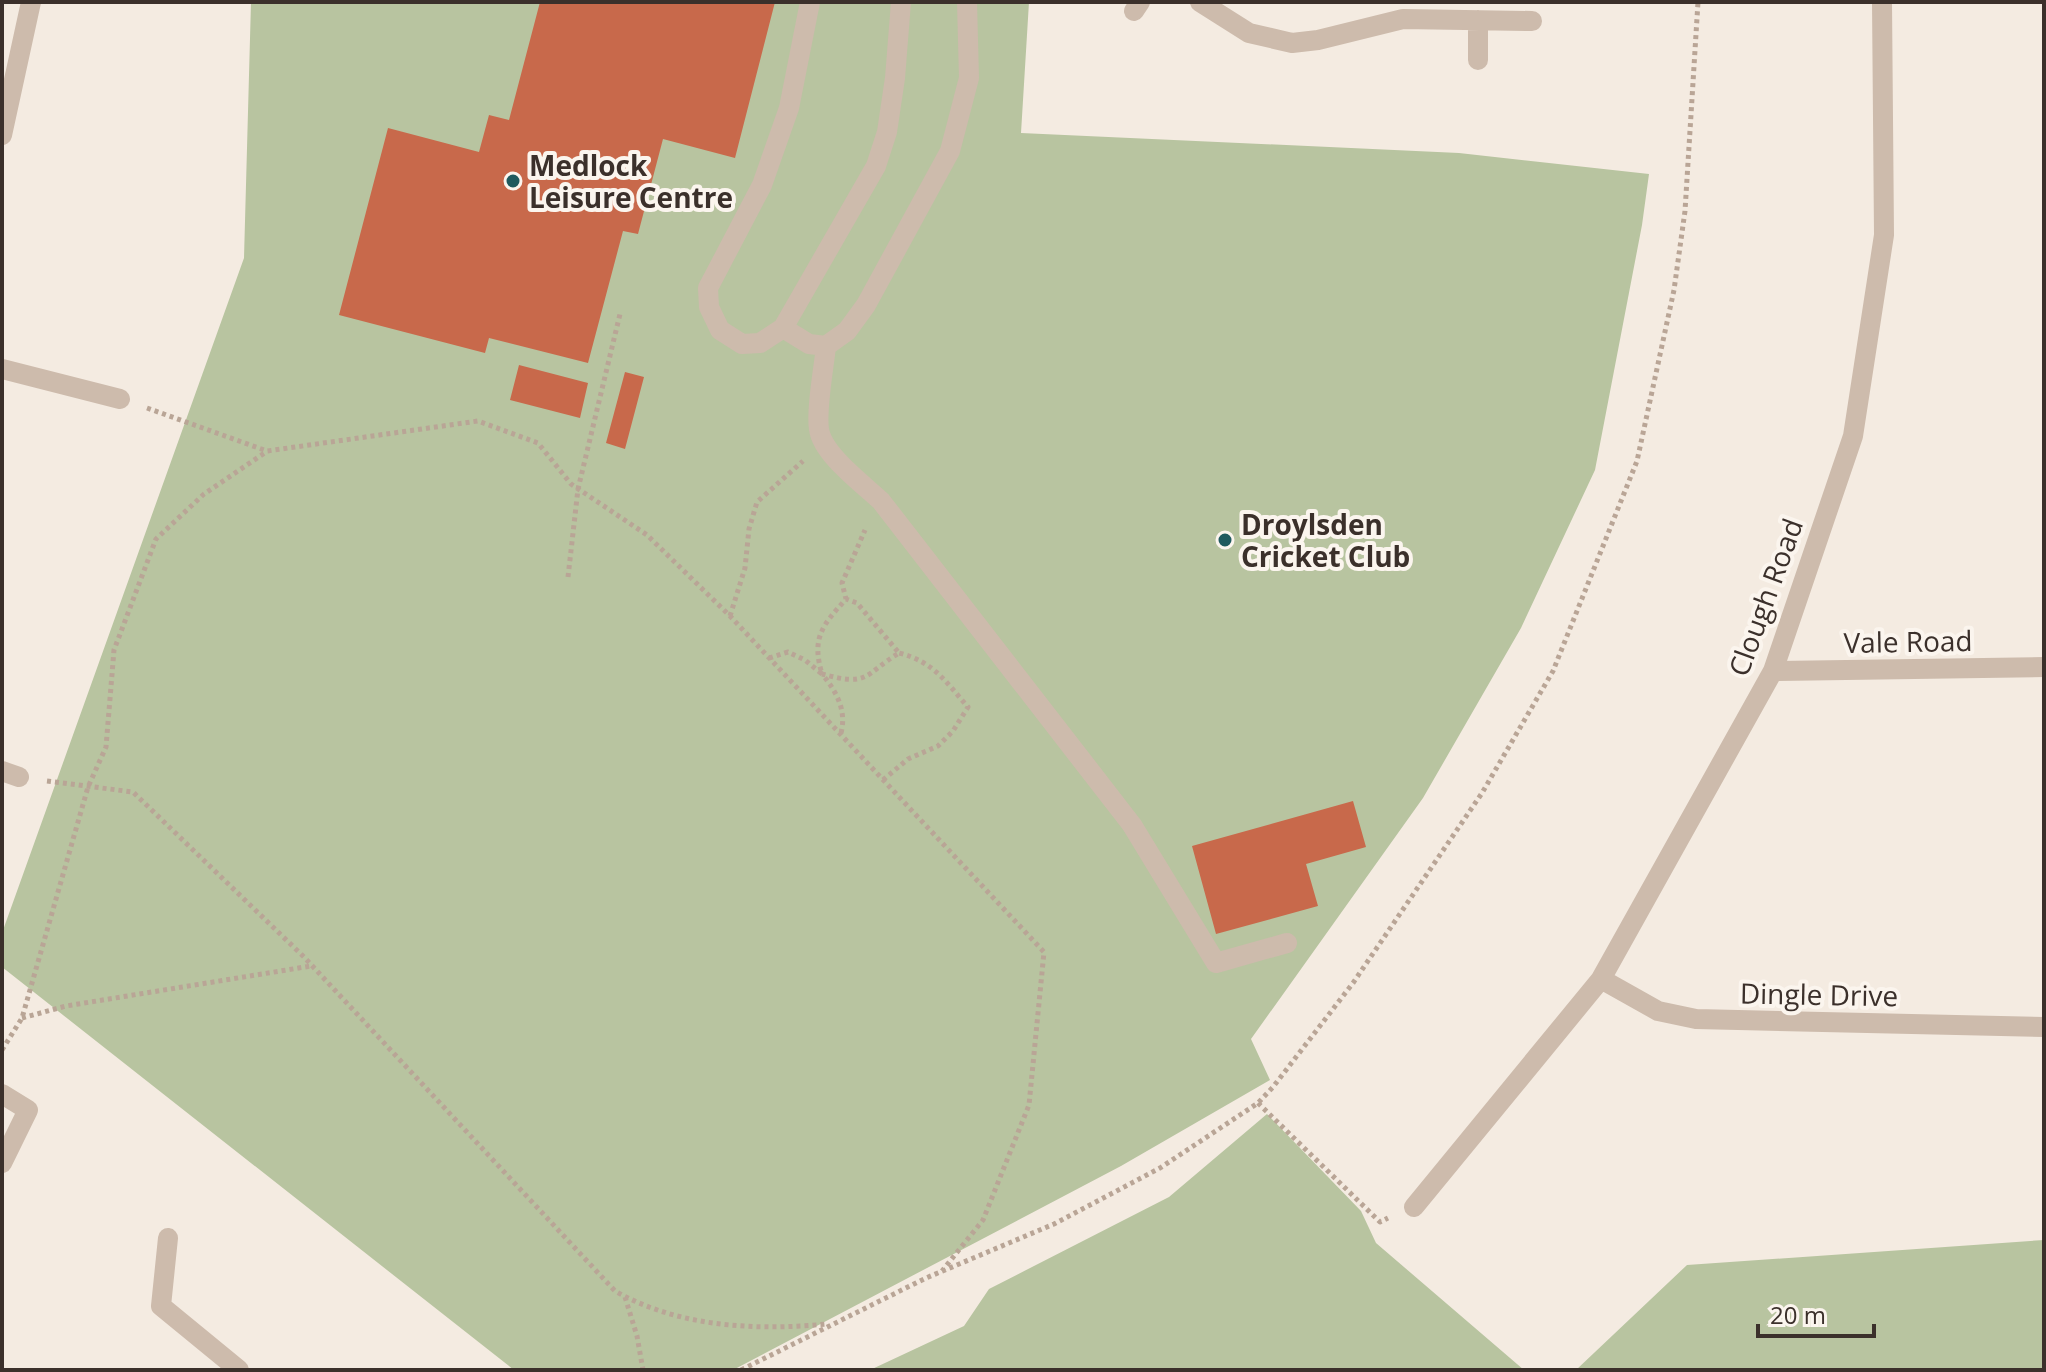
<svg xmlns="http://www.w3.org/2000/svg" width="2046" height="1372" font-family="'Open Sans',sans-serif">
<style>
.green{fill:#b8c4a0}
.building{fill:#c8694b}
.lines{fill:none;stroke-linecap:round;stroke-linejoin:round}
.path{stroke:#b9a596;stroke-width:5;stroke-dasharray:4 4;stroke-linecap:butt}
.service{stroke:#cdbbac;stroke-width:20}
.minor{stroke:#cdbbac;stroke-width:20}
.poi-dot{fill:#1f5a5e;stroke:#fbf5ee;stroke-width:3}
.labels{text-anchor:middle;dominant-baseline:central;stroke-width:8;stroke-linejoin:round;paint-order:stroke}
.poi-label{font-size:28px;font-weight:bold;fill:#3b302b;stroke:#fbf5ee;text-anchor:start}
.street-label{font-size:28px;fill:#3b302b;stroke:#fbf5ee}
</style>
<rect width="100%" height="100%" fill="#f4ebe1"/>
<!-- green -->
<path class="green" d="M251,2H1029L1021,133L1459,153L1649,174L1642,225L1595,470L1521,628L1423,798L1251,1039L1270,1080L1121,1166L733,1370H514L2,967V933L244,258Z
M1267,1114L1361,1211L1376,1243L1524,1370H870L964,1326L989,1289L1169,1197Z
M2044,1240V1370H1576L1687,1265Z"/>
<!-- building -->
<path class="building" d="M540,2H775L735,158L663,139L638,234L623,231L588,363L489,338L485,353L339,315L388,128L479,152L489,115L509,120Z
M519,365L588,383L580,418L510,400Z
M625,372L644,377L625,449L606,443Z
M1353,801L1366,847L1306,864L1318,906L1216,934L1192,846Z"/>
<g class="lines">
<!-- path -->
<path class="path" d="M147,408L267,451L478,421L538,443L571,484L647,535L730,616L1044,952L1029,1105L983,1220L942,1271
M568,577L578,489L620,314
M730,616L745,568L749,529L757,502L803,461
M769,658L788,652L805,660L822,674C811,637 823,625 846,599L842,583L865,530
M841,733C847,710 836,691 822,674C870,687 863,675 899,653L857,603L846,599
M883,780L908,759L938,746L953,731L968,707C945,681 934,662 899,653
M47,781L133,792L304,957L615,1291C678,1327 755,1331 826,1324
M22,1018L66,1006L311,966
M2,1050L22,1018L88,787L106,747L114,650L156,539L204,494L266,452
M1258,1103L1380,1222L1388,1218
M625,1297L637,1336L643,1370
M741,1370L926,1278L1054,1224L1160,1168L1258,1103L1273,1087L1353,983L1482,793L1553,671L1637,461L1674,290L1685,211L1698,2"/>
<!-- service -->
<path class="service" d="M901,2L895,78L887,132L876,166L783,328L809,344L826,346L847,331L866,305L950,151L969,78L967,2
M2,135L31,2
M783,328L760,343L742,344L720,330L709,307L708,288L762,185L789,108L810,2
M826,346C824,367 816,409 819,429C822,454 863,484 881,501L1132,825L1216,963L1287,943
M2,1094L28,1110L2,1163"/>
<!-- minor -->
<path class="minor" d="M1200,2L1249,33L1292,43L1318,40L1403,19L1532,21
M1134,11L1140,2
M1478,60V20
M2,369L120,399
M1773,671L2044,667
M2,771L19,777
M1601,979L1658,1011L1696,1019L2044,1027
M1414,1207L1601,979L1773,671L1853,436L1884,235L1882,2
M168,1238L161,1306L239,1370"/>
</g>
<!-- markers -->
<g class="poi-dot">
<circle cx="513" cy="181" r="8"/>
<circle cx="1225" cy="540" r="8"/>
</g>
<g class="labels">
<!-- poi labels -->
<g class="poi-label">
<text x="529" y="165">Medlock<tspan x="529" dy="32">Leisure Centre</tspan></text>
<text x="1241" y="524">Droylsden<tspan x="1241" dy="32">Cricket Club</tspan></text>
</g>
<!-- street labels -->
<g class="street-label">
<text transform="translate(1765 597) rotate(-70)">Clough Road</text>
<text transform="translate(1908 641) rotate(-1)">Vale Road</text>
<text transform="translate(1819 994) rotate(1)">Dingle Drive</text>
</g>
</g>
<!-- border -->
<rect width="2046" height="1372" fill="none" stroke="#3b302b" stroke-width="8"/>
<!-- scale -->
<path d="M1758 1324v12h116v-12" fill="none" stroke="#3b302b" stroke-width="4"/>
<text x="1770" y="1324" font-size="24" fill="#3b302b" stroke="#fbf5ee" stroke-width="6" paint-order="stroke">20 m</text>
</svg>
